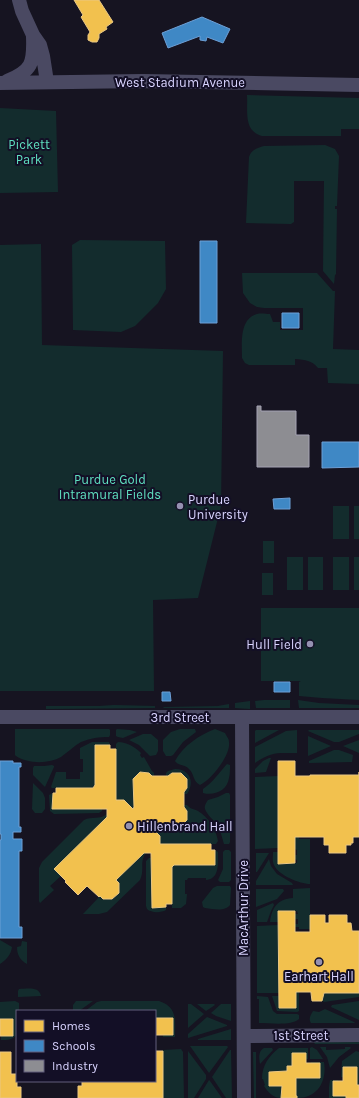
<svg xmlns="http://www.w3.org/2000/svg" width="359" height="1098" font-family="Karla,sans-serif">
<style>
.green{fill:#132c2d}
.homes{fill:#f2c14e;stroke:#eac783}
.schools{fill:#3f88c5;stroke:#6d9fd6}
.industry{fill:#8d8d92;stroke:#a4a2b3}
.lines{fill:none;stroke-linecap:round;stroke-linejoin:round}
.minor{stroke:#4a4962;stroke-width:14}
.poi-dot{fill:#9591b1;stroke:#130f26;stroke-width:1.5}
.labels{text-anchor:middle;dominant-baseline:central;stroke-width:4;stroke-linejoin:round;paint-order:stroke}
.street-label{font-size:13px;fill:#d9d4ff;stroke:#130f26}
.park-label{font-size:13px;fill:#5fe0c0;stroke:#130f26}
.poi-label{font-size:13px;fill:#d9d4ff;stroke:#130f26;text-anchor:start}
</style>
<rect width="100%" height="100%" fill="#161421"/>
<!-- green -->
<path class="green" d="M247,95L359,98V129H341V136H262C243,131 248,111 247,95Z
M0,108L56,111L58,192L0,193Z
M325,145L335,149L339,156L337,206H335V209H337L336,274L335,275L334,284L323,271L324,181H294V222L291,224L246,223L249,157C251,150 257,148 264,146Z
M80,240L165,241L166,289L158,303L135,326L121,332L73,330L72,245Z
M41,244L42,345L223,351L221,506L198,598L153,600L154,691H0V245Z
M242,273H317L333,291H335L333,349L359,350V384L328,383L327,368H318C311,360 306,360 295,359V365H249L245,363L242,358C242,344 239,319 257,314C261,313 266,314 270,314L273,322H280V330H303V308H264L257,307L250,303L243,293Z
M333,506H349V539H333Z
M354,506H359V539H354Z
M263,541H274V563H263Z
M287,557H303V590H287Z
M308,557H323V590H308Z
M333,557H349V590H333Z
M359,557V590H354V557Z
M262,573H273V595H262Z
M261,608H359V700L322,698L299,696V682L301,681H261Z
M264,700H290V708H256L255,701Z
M298,700L319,703L359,705V708H299Z
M250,701V709L235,708V703Z
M229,704V708H164L163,707L218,706Z
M114,705L155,706V708L46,709V706H99Z
M15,729H109L110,730V735L109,737C99,737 91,738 81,742C74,746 68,752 61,757C49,764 28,764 16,756L15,755Z
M117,729L130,730L137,732L123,738L118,737L116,736V730Z
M180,729H195L196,732L183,742L173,755L171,756H166L163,751V740L171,732Z
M215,729L225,733C226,736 229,738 229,742C231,755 211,780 200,785C193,782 194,773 189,769C185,764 178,766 175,761C183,746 199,735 215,729Z
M256,730H279L255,743V731Z
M297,730V753C278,753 272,751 255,763V747L286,731Z
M309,730H359V734L339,742H334L308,731Z
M143,734H151L158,740V751L156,755L150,756L139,745L129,740Z
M308,736L331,746L308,756Z
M359,740V753L343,746Z
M92,742H109L110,745H95V785L93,788H52L51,787L56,772H66V779H80V772H83V759H80V748Z
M118,742C127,742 135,747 141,753L140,755L142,758L144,757L152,771L154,773V776H152L149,773L140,772L133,779L134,807L133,809L124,800H116V744Z
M334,750H339L353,755L352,762L309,763V761Z
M269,758H271L266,772L255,773V769L263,761Z
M227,764L230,765C230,769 230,774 229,778C227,791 214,796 203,793V789C213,782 219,773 227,764Z
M52,765L54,766V767L45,787L33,775V768L34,766H44Z
M175,769C190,769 195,782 187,794H184V792L187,788V779L181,773H172L168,776H166V773L168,771Z
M278,776V848L255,849V777Z
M33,783L43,793L45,798V809L42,813H35L32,809Z
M53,793L52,808L102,809V811L99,813L54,814L50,811L49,795Z
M226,793H229L230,795V842L229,844H224C222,838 221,831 217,825C214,820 207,815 205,809C204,806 206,803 208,800L218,797Z
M184,805H187C190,809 194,809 198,811C208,817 216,829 218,841L216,844H160V836L151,827L152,826H181L187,820V811L184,807Z
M107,814V817L55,869L61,876L50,886L54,890L40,903L39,901V868L42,862L84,820C92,816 100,820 107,814Z
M295,837H299V839H310V884C300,884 278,875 274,865C272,861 273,856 273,852H278V864L297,863V860L295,859V855H297V850L295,849Z
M215,850L218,852C218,862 220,879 206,880V878H188L187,880H185V894H187L186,904L181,908H172V867L174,865H215Z
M225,850H229L231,852V880L229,882H220L218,880L223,869V852Z
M144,853H146C139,862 145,870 140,880L107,912L99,914H83L100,896L103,899H112L119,893L116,880Z
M256,853H269L257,872H256Z
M149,858H151L152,907H166V910C161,913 151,913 147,909L146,906V861Z
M269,859L271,866L277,874L292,883L293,885H256V881Z
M217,886H230L231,888L230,905C224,912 214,909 205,908L203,907L202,902L213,888Z
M310,888V929H299V927H295V924H298V919H295V914H298L297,911H278V922H270C272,907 278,899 293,898V889Z
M256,889H283L284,891L277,899L256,907Z
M273,903L274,905L271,911L267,922H257V910Z
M278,925L279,993H257V926Z
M0,940L12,947C11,955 6,960 0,964Z
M22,941L27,942V964C20,960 17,955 17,947L21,946Z
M19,989C27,989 39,986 41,996L18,997V991Z
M296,992H299V1011L297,1012L277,1011L272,996H279V1008H296Z
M324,993H359V997L324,1002L322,1000Z
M257,996L268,997L273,1011L277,1014H297L299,1015V1019C292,1026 270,1023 259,1023V999H257Z
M15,1001L19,1003V1011H17V1034C13,1040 8,1040 1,1040V1036L13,1019H0V1002Z
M76,1001H93L79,1011H73V1005Z
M101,1001H159C178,1007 175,1021 175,1037H163V1035H173V1018H155V1011H85L97,1002Z
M359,1001V1020L331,1007L332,1005Z
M188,1004H191L204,1014L188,1028Z
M197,1004H214L215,1005L206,1011Z
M221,1004H231V1021L216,1016L211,1013Z
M325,1009L354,1022L355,1023H311C308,1018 311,1015 313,1011L319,1012Z
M207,1017L227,1025V1026L188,1038V1034Z
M231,1029V1040H198V1039Z
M313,1041H359V1044H315Z
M190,1046H227L228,1047L209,1073Z
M312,1047L317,1050L323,1059H310V1048Z
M320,1047H326V1050L345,1049V1047H350L351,1048L339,1057L330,1068L327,1057Z
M264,1048H272L273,1050L260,1064C259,1059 258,1051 264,1048Z
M279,1048H308V1059H306L292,1053V1066H287V1071L269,1072V1086H282L281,1098C273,1098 268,1092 264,1086L265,1085L263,1079H262C262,1065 269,1056 279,1048Z
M181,1049L183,1052L184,1098H163V1050Z
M231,1050L232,1098H226L212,1077L230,1050Z
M188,1051L206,1075V1079L194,1098H188Z
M356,1051L359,1052V1085H357V1067H343V1077H341L342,1061Z
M253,1052H256V1098H254Z
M311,1062H324C327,1081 318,1098 297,1098V1096H296V1078H320V1063H311Z
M209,1080L210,1081L222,1098H198Z
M330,1080H338L346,1096V1098H329V1087Z"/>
<!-- homes -->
<path class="homes" d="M74,0H99L113,22L106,27L107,29L99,34V38L97,42H92L88,40V35L90,32L81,17L83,15Z
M95,745H110V749H116V800H124L133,809L134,807L133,779L140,772L149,773L152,776H168L172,773H181L187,779V788L184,792V807L187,811V820L181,826H152L151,827L160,836V844H211V850H215V865H174L172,867V904H166V907L152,908L151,853H144L116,880L119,883V893L112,899H103L100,896L99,897L87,886L78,895L65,882L66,881L54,869L107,817V809H52L53,793H56V788H93L95,785Z
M278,761H295V776H310V775H359V772V837H353V843H351V845H346V853H329V845H324V837H295V863L278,864Z
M278,911H295V932H310V915H325V923H329V915H347V923H351L352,931H359V993H324L322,1001H312L311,993V992H296V1008H279Z
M155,1018H173V1035H155V1051H163V1098H78V1086H82V1081H155Z
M0,1019H13V1036H0Z
M0,1052H11V1074H17V1087H21V1098H0Z
M292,1053H306V1063H320V1078H296V1096H297V1098H281L282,1086H269V1072L287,1071V1066H292Z
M343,1067H357V1085H359V1098H346V1096H333V1081H343Z"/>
<!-- schools -->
<path class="schools" d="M202,17L230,29L223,43L207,37L206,41L200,40V36L168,48L162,33Z
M200,241H217V323H200Z
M282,313H299V328H282Z
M322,442H359V467L322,468Z
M290,498V509H274L273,499Z
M274,682H290V692H274Z
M162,692H170L171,701H162Z
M0,761H13V763H21V767H19V827H21V832H13V839H22V851H19V927H22V938H0V840H1V834H0Z"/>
<!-- industry -->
<path class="industry" d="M257,406H261V411H296V435H309V467H257Z"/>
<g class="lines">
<!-- minor -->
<path class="minor" d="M19,0L22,11L33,35L40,45L43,56L47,82
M7,81C32,71 34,63 33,37
M0,83L143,81L359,85
M0,717H359
M242,717L244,1098
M244,1036L359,1035"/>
</g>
<!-- markers -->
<g class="poi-dot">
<circle cx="180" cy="506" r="4"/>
<circle cx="310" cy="644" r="4"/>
<circle cx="129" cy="826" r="4"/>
<circle cx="319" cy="962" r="4"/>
</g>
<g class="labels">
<!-- street labels -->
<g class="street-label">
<text x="180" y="82">West Stadium Avenue</text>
<text x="180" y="717">3rd Street</text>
<text transform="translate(243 908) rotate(-90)">MacArthur Drive</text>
<text x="301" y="1035">1st Street</text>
</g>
<!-- park labels -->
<g class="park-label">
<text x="29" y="144">Pickett<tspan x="29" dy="15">Park</tspan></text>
<text x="110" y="479">Purdue Gold<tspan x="110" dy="15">Intramural Fields</tspan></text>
</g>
<!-- poi labels -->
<g class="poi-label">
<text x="188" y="499">Purdue<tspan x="188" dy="15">University</tspan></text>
<text x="302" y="644" text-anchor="end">Hull Field</text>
<text x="137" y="826">Hillenbrand Hall</text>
<text x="319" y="976" text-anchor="middle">Earhart Hall</text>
</g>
</g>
<!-- legend -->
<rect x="16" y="1010" width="140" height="72" fill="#130f26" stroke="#625e7d"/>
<rect x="24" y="1020" width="20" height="12" fill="#f2c14e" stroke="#625e7d"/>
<text x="52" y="1030" font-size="12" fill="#d9d4ff">Homes</text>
<rect x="24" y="1040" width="20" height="12" fill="#3f88c5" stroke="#625e7d"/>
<text x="52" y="1050" font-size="12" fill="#d9d4ff">Schools</text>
<rect x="24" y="1060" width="20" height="12" fill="#8d8d92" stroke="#625e7d"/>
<text x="52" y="1070" font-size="12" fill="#d9d4ff">Industry</text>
</svg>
